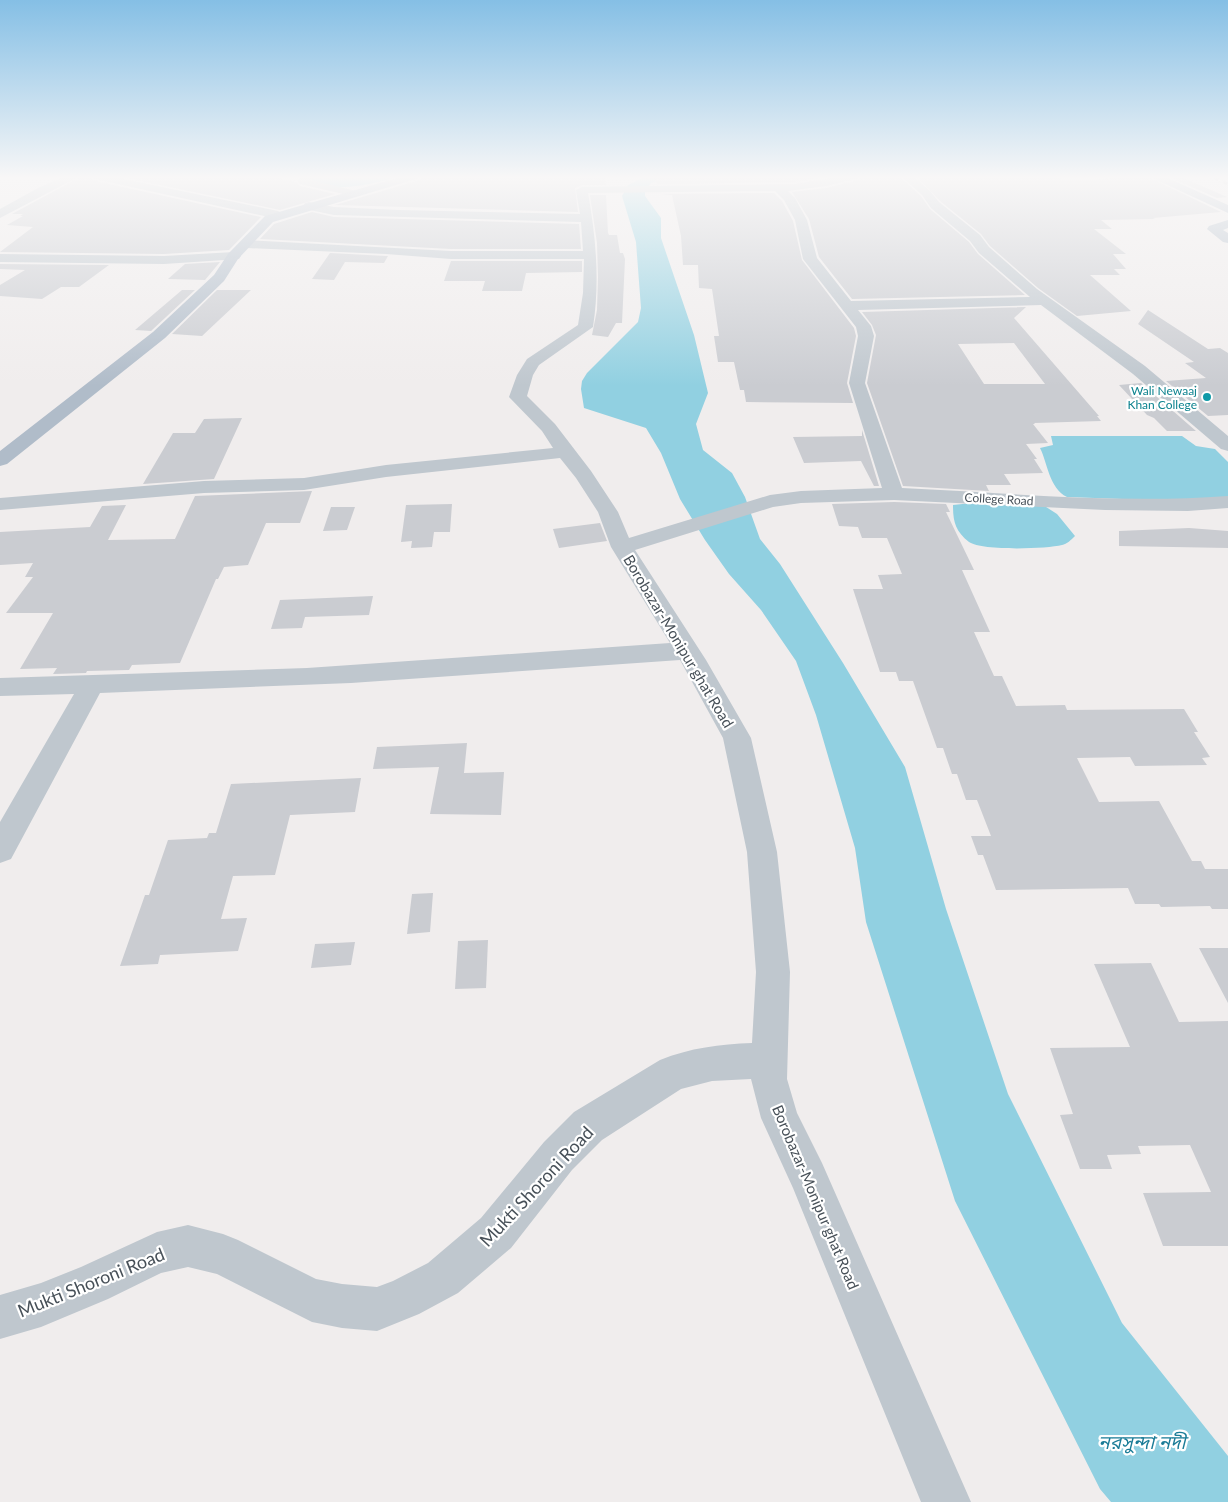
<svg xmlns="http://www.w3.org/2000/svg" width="1228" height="1502" font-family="Lato,'Noto Sans Bengali',sans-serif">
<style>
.water{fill:#91d0e1}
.building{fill:#caccd1;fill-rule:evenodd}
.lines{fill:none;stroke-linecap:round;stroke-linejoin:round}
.minor{fill:#bfc7ce;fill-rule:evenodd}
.major{fill:#b0bcc9;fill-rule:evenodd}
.rail-casing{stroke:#b0b3b7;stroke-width:2.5}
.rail{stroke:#fff;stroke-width:2;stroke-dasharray:5;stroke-linecap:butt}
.culture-dot{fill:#0f9aa8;stroke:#fff;stroke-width:2}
.labels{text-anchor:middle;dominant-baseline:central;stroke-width:4.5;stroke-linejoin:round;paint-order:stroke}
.far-culture-label{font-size:12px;fill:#0d838f;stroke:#fff;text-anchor:end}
.far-street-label{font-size:12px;fill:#475058;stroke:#fff}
.street-label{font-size:15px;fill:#475058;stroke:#fff}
.near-street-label{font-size:18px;fill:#475058;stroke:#fff}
.near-water-label{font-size:19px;font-style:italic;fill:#1b7c97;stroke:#fff}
</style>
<rect width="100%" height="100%" fill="#f0eded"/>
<!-- water -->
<path class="water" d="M315,176H400C372,184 344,192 314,183L311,179Z
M647,176H673L651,183L645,191V196L661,218V238L694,335L708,393L696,424L703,450L732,473L745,497L760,539L780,564L843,663L905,767L946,909L1008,1094L1122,1323L1228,1456V1502H1111L1100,1489L955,1201L866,922L855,848L816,715L796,661L761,610L729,574L705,540L680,499L661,453L646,428L584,408L581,389L582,381L587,373L638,322L641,308L636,242L622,196L628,185Z
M1051,436H1182L1196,446L1215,449L1228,462V500L1178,501L1067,497C1049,488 1048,464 1040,448L1053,445Z
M972,503L1043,505L1057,514L1075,536C1071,540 1067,544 1062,545C1046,549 982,551 969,542C955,531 953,521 953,505Z"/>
<!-- building -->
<path class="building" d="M82,176H87L95,181L261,217L229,250L164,254L0,252L33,227L7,225L23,216H20L23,214H12Z
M117,176H269L296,182L300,186L335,194L280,210Z
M423,176H605L606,185H582L575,188L578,212L335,205L420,180Z
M653,176H832L795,182L657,184Z
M863,176H899L921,196L930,209L969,242L978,254L1025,295L852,299L819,257L809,219L792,192L826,188L859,180Z
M916,176H1057L1067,181L1146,176L1221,212L1153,218L1155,219L1101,220L1112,229H1094L1126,254H1113L1126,269H1114L1120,275H1090L1131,311L1077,316L1038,288L990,246L981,234L940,201Z
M1167,176H1179L1227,197L1217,198Z
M774,193L782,201L793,221L802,260L854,328L856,336L847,383L853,403L746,402L744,390H740L734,362H718L714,336H719L712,289L699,288L698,265H683L681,236L672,195L661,194Z
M590,195H606L608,233L609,235H617L620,253H623L625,259L622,323H616L608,337L592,335L597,310L598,277L597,243Z
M312,212L334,217L579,224L581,249H451L260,239L274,224Z
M330,253L386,256H388L384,263L345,262L334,280L312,279Z
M451,261H582V272L526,273L522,291H482L485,281H444Z
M220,262L205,280L168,279L185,264Z
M0,264L109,265L79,287H61L42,299L0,296V285L25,270L0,269Z
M182,290H195L151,331L135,330Z
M217,290H251L202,336L172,334Z
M1026,307L1014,318L1099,416H1097L1101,421L1034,423L1035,424H1033L1048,443L1026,444L1037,459H1034L1043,473L1004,474L1011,485H986L989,491L903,486L867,383L876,335L872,325L862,312ZM1014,343L1045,384H984L958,344Z
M1148,310L1208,349L1220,348L1228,353V415L1208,416L1166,381L1206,378L1185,363L1194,362L1138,324Z
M1141,383L1196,431H1167L1154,418L1147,415L1119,385Z
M242,418L214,479L143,484L173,433H195L204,419Z
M862,430L879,486H874L861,461L804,463L793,437L862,436Z
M312,491L300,523H266L248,565L224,567L218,579H216L180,663L132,665L129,670L87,671L86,673L53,674L57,668L20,669L53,613H6L33,577H25L33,563L0,565V532L90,527L102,506L126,505L108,540L175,539L195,496Z
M894,502L946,504L950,512H946L974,570H962L990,632H974L994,676H1002L1016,706L1065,705L1067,710L1184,709L1198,732H1194L1210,757L1202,758L1207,765L1135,766L1130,757L1077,758L1099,802L1159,801L1192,861H1201L1205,869H1228V909H1212L1210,906L1161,907L1159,904H1135L1128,888L996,890L983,855H978L971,836H991L977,800H966L957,774H952L943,748H937L913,681H899L896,672H880L853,589H883L878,575L902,574L887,538H862L858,527L839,526L832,504Z
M452,504L450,532H434L432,547L411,548L412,541L401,542L406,505Z
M331,507H355L347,530L323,531Z
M600,523L607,541L559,548L553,529Z
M1189,528L1228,531V548L1119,546V531Z
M373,596L369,615L305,617L302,628L271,629L280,600Z
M467,743L464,773L504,772L501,815L430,814L439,767L373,769L377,747Z
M361,778L355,812L290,815L275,875L233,876L221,919L247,918L238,951L160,955L158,964L120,966L145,895H149L168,840L207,838L209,833H216L231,784Z
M433,893L430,932L407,934L412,894Z
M488,940L486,988L455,989L458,941Z
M355,942L351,965L311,968L315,944Z
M1199,948H1228V1003Z
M1151,963L1179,1022L1228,1021V1246H1163L1143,1193L1211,1192L1190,1145L1138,1146L1141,1154L1107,1155L1112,1169H1080L1060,1115L1073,1114L1050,1048L1130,1047L1094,964Z"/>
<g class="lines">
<!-- minor -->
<path class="minor" d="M65,176H80L0,218V209L38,188Z
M89,176H109L278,211L284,215L278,219L95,179Z
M303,176H316L311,180L356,191L358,193L352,196L300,184L297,180Z
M842,176H861L859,178L826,186L788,191L795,198L807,220L817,258L851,301L1030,297L979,253L970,241L931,208L922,195L901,176H913L930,191L939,202L980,235L989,247L1037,289L1145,366L1228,436V451L1221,449L1133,374L1041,305L858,310L871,326L874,336L865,383L902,488C1010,493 1120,504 1228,496V508L1188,511L1105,510L894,500L801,503L773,507L635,550L706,660L751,738L777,852L790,972L787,1079L797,1113L822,1163L971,1502H921L793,1188L761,1118L751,1079L712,1081L681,1089L602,1140L572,1170L511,1248L458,1293L419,1314L377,1331L342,1328L312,1322L217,1274L188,1267L161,1273L108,1299L41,1327L0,1339V1295L41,1283L81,1267L157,1232L188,1225L223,1234L238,1240L316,1279L342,1284L377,1287L393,1281L428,1263L481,1218L544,1142L574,1112L660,1060C690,1048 720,1044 752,1043L756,972L747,852L723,738L680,660L351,683L100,693L11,859L0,863V822L74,694L0,696V678L307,668L670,643L611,547L598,512L576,478L560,458L386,477L304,490L204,493L0,510V498L204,481L304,478L386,465L553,448L542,431L509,397L517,375L527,359L578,325L583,293L584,259H451L386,254L247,248L241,244L247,240L451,251H583L581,222L334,215L305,209L303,206L305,203L309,202L334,207L399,210L580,214L576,190L582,187L795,184ZM775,191L784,200L795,220L803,259L856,327L858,336L849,383L882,488L801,491L770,495L629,538L618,512L591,471L555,424L527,396L533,375L539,365L593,327C600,282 596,238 588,193Z
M234,252L239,253L241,256L239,259L164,264L0,262V254L164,256Z"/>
<!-- major -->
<path class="major" d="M404,176H421L419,178L273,222L238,259L224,281L165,338L7,464L0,466V451L153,332L214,275L228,254L265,216Z
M1148,176H1163L1228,205V213Z
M1228,220V228L1223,230L1228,233V243L1223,242L1207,229L1209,226Z"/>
<!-- rail casing -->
<g class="rail-casing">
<path id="rail" d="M1209,176L1228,184"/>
</g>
<!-- rail -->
<use href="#rail" class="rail"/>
</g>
<!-- sky -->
<linearGradient id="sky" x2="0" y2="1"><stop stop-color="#85bfe5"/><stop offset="0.46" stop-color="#f8f7f7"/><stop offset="1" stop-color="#f8f7f7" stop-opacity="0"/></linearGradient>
<rect width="1228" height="386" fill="url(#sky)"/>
<!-- markers -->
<circle class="culture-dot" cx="1207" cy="397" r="5"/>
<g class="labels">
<!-- far-culture labels -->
<g class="far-culture-label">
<text x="1197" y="390">Wali Newaaj<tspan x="1197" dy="14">Khan College</tspan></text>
</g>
<!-- far-street labels -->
<g class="far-street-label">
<text transform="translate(999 499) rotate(3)">College Road</text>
</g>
<!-- street labels -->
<g class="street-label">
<text transform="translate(679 641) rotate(59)">Borobazar-Monipur ghat Road</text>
<text transform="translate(816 1197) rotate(67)">Borobazar-Monipur ghat Road</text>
</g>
<!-- near-street labels -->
<g class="near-street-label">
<text transform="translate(536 1186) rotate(-47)">Mukti Shoroni Road</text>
<text transform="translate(91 1282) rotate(-22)">Mukti Shoroni Road</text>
</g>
<!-- near-water labels -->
<g class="near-water-label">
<text x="1142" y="1441">নরসুন্দা নদী</text>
</g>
</g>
</svg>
